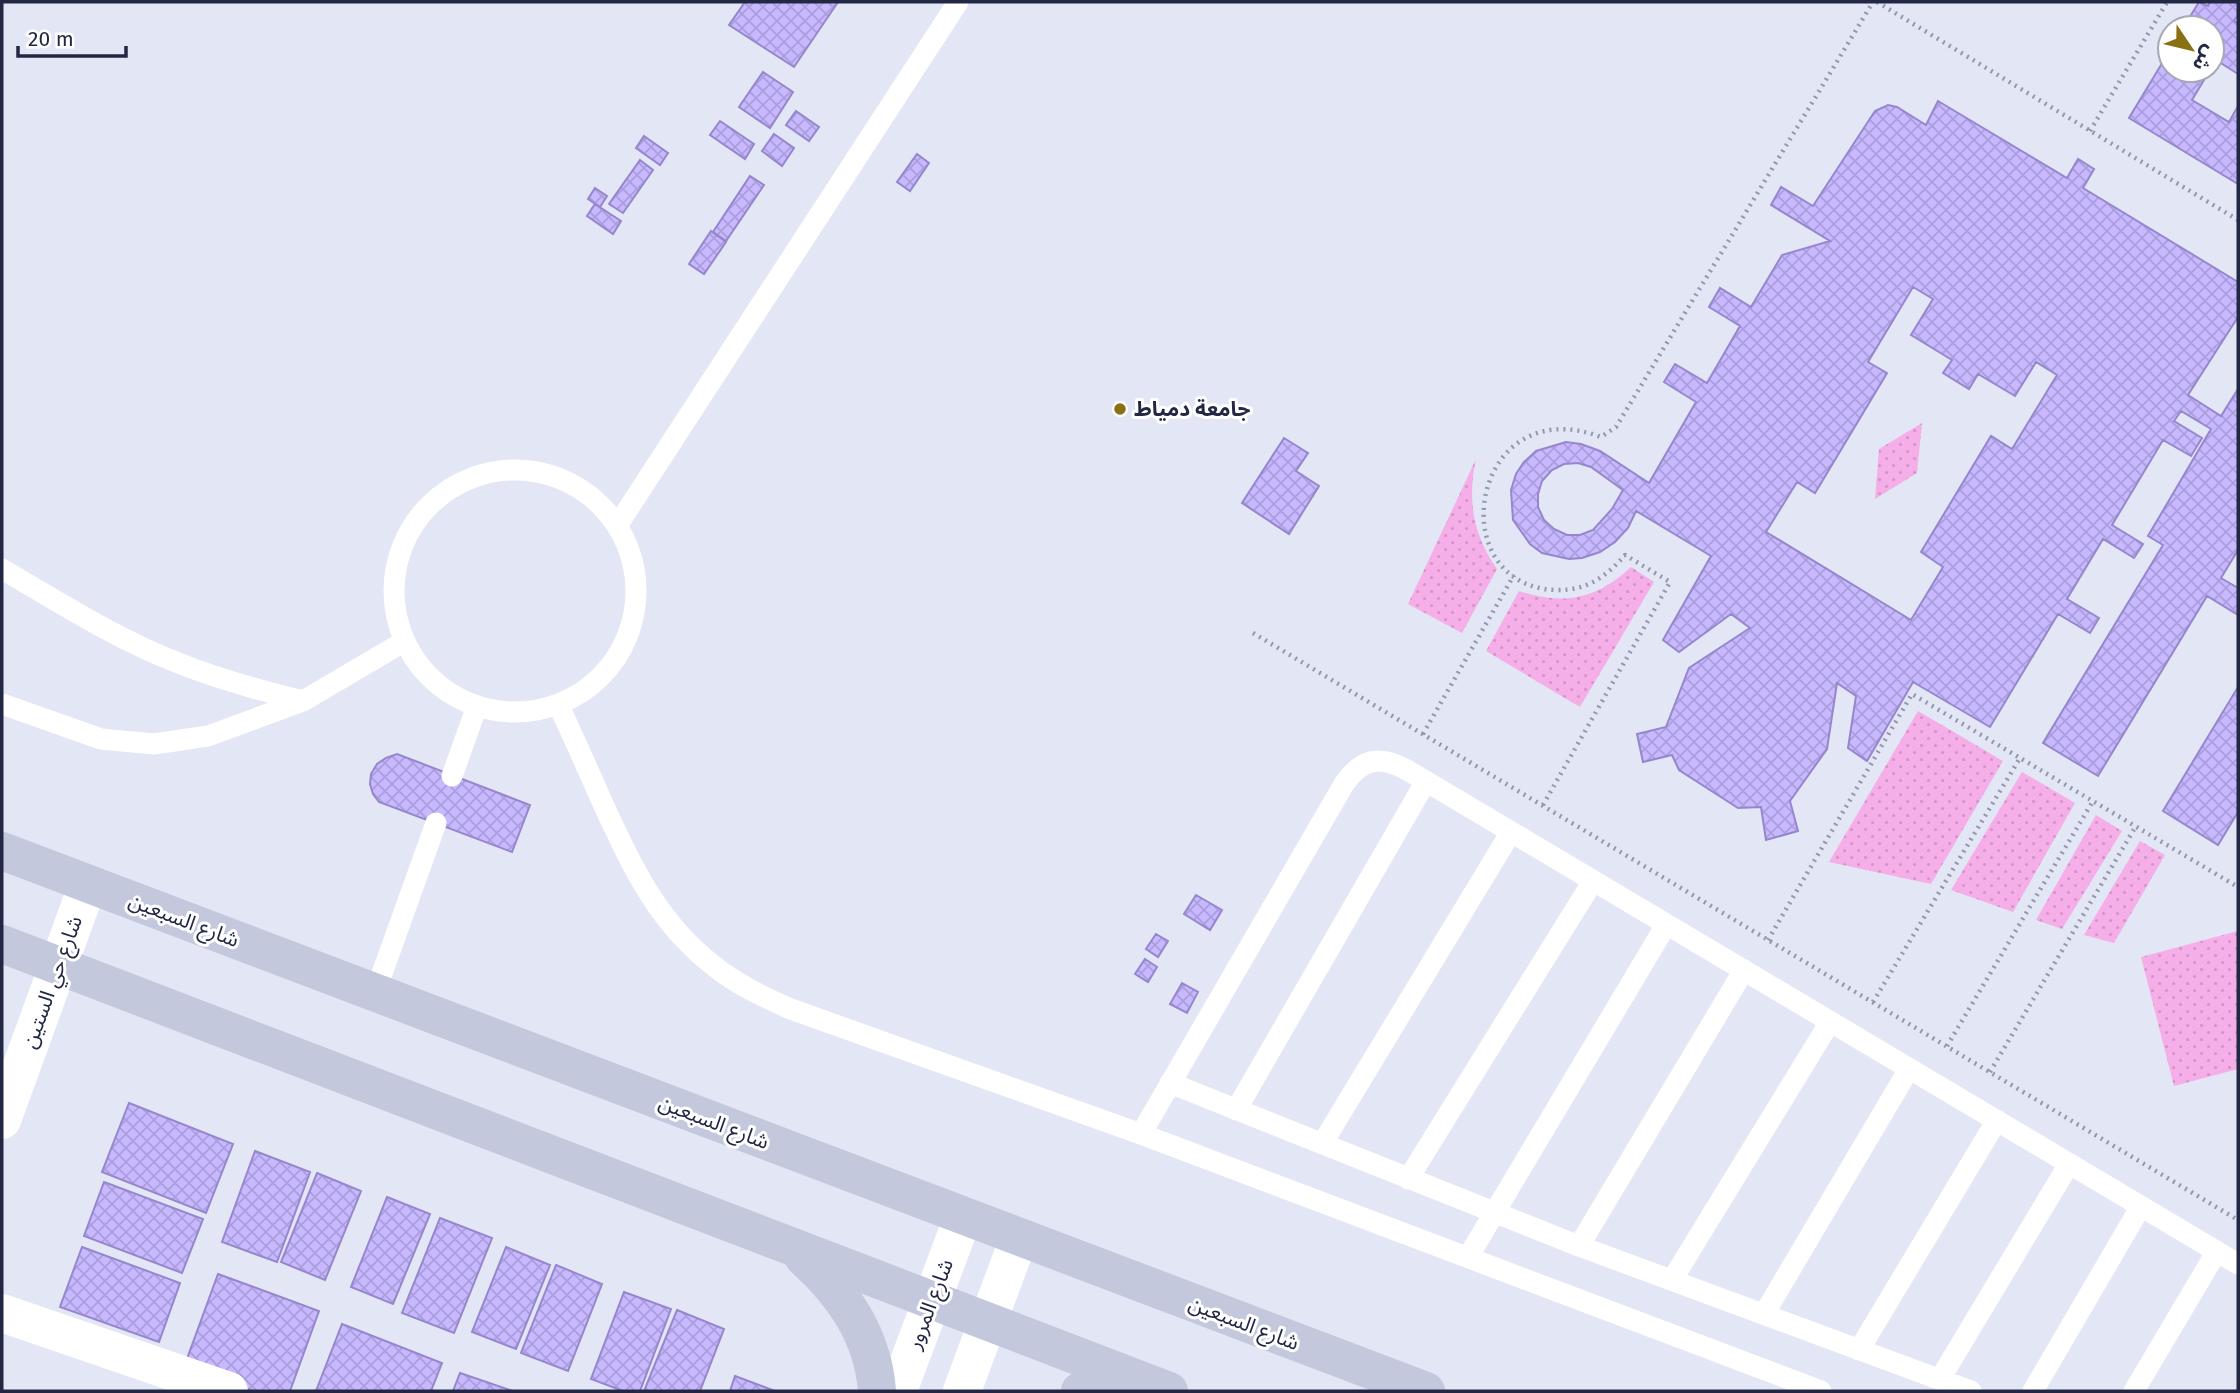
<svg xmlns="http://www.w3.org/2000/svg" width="2240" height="1393" font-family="'Fira Sans','Noto Sans Arabic',sans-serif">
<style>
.grass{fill:url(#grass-dots)}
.building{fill:url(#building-cross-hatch);stroke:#9687cd;stroke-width:2;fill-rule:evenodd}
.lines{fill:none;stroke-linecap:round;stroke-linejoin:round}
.path{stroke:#9498ac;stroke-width:4.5;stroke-dasharray:2 5;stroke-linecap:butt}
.service{stroke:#fff;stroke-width:21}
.minor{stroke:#fff;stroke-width:38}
.tertiary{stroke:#fff;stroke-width:38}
.secondary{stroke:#c3c8dd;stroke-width:38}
.poi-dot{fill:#887112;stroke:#fff;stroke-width:2.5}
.labels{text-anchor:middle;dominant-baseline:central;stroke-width:6;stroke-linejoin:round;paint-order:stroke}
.poi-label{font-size:21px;font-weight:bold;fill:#222843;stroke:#fff;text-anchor:start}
.street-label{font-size:21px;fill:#222843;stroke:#fff}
</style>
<defs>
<pattern id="grass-dots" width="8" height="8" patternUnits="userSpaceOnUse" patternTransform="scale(1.75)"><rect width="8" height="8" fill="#f6aee8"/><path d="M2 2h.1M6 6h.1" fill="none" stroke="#d396c8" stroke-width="1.8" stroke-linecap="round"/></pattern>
<pattern id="building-cross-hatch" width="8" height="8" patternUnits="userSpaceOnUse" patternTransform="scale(1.75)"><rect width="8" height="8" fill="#c7b8ff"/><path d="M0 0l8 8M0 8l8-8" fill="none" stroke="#ab9edc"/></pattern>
</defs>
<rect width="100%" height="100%" fill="#e2e6f5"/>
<!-- grass -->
<path class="grass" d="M1922,423L1917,473L1875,499L1879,449Z
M1476,459C1467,500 1473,535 1497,569L1462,633L1408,604Z
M1631,567L1654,582L1580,707L1486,651L1519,591C1564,606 1597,599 1631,567Z
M1918,711L2003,761L1931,884L1829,862Z
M2022,772L2075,803L2013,912L1951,890Z
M2096,815L2122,831L2062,929L2036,920Z
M2140,841L2165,855L2114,943L2084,935Z
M2238,931V1069L2174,1086L2141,957Z"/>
<!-- building -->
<path class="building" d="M745,2H838L794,67L729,25Z
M2199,2L2208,6L2210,2H2238V15L2234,21L2238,23V74L2216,60L2212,68V28H2183Z
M2170,50V70H2210L2192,100L2229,122L2238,106V184L2129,118Z
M763,72L793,92L770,128L739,107Z
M1938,101L2067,178L2078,159L2094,169L2083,188L2238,282V317L2188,395L2221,416L2238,389V550L2221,578L2238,588V615L2207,596L2098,776L2043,743L2163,545L2148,536L2211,429L2181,411L2174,421L2202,438L2191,456L2163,440L2112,525L2143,544L2134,558L2103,539L2067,599L2099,618L2090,633L2058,614L1990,727L1913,682L1867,761L1848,748L1856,696L1837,683L1827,749L1790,801L1798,831L1766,840L1761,807L1738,808L1679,770L1672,755L1643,762L1637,734L1666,727L1689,668L1750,628L1731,614L1679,652L1663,640L1711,556L1636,511L1628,528L1615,542L1600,552L1582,558L1569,559L1542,553L1530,544L1513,520L1511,490L1516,474L1524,462L1536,451L1566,442L1581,444L1600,451L1649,483L1696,402L1664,382L1675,364L1707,383L1740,326L1709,307L1720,288L1751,307L1782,255L1830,241L1771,205L1781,187L1813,206L1875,111L1888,105L1897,107L1926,125ZM1913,287L1933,299L1911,335L1952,360L1943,373L1969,389L1978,374L2015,396L2036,362L2057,375L2012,449L1991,436L1921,552L1943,567L1911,620L1766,532L1797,482L1815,493L1887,373L1868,362ZM1578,463L1591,467L1623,490L1612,509L1593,530L1580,535H1567L1554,529L1544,520L1538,507V494L1542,481L1552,470L1564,464Z
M796,111L819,127L809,141L786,125Z
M720,121L754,144L745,159L710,135Z
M774,134L794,148L782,166L762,151Z
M644,136L668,153L660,165L636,148Z
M917,154L929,163L910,191L897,182Z
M640,160L653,170L623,213L609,204Z
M750,176L764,185L726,241L713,232Z
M595,188L607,196L600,207L588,199Z
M595,204L621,221L613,234L587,216Z
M711,231L726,242L704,274L689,264Z
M1284,438L1308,453L1296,471L1319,486L1289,534L1242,503Z
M2238,687V812L2218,845L2163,811Z
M397,754L530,805L512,852L379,802L373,794L370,784L371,774L377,764L386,758Z
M1196,895L1222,910L1210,930L1184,914Z
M1156,934L1168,941L1158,957L1146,949Z
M1145,959L1157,967L1148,982L1135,974Z
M1182,983L1198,992L1187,1013L1170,1004Z
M129,1103L233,1144L206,1213L102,1172Z
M255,1151L310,1172L277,1262L222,1242Z
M317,1173L361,1191L325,1280L281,1262Z
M104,1182L203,1219L182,1273L84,1236Z
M387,1197L430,1214L393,1304L351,1287Z
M440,1218L492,1238L454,1333L402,1313Z
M82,1247L180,1283L159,1342L60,1307Z
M506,1247L550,1265L516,1349L472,1332Z
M556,1265L602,1284L568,1371L521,1353Z
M218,1274L319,1311L290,1391H253L184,1367Z
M624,1292L671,1309L640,1391H623L591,1379Z
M677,1310L724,1329L700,1391H644Z
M342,1324L442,1363L431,1391H316Z
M460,1373L513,1391H453Z
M735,1376L775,1391H730Z"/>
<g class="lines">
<!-- path -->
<path class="path" d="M1877,2L2238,220
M2090,131L2167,2
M1253,633L2238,1220
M1423,734L1514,575
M1543,805L1670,582L1625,555C1606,577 1586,591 1556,590C1439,586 1471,388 1601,437L1616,427L1873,2
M1768,940L1912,694L2238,887
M1873,1002L2020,758
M1947,1046L2093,801
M1990,1072L2136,826"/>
<!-- service -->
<path class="service" d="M394 591a121 121 0 1 1 242 0a121 121 0 1 1-242 0Z
M617,526L958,2
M2,569C60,603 118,640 181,664C221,680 262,691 303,701
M2,704L101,739L154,744L208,736L303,701L405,641
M558,704C574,738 589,772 604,806C633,868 658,923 714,966C736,984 762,996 788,1008L1141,1134L1821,1391
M452,776L477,706
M375,993L436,823
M1170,1083L1579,1246L1971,1391
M1236,1110L1426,781
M1141,1134L1344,784C1362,758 1380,755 1407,770L2238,1264
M1322,1144L1511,832
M1408,1179L1593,881
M1579,1246L1744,970
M1468,1257L1666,925
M1672,1280L1830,1022
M1764,1314L1909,1069
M1859,1350L1997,1120
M1940,1379L2069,1164
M2033,1391L2141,1206
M2134,1391L2217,1251"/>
<!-- minor -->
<path class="minor" d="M2,1120L88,884
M2,1313L229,1391"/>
<!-- tertiary -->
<path class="tertiary" d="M898,1391L963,1217
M962,1391L1019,1238"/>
<!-- secondary -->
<path class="secondary" d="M2,851L1426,1391
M2,944L1169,1391
M804,1258C844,1294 873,1336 877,1391
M1080,1391L1140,1381"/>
</g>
<!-- markers -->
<circle class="poi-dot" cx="1120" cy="409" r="7"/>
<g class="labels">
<!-- poi labels -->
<g class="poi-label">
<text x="1134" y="409">جامعة دمياط</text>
</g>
<!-- street labels -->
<g class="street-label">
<text transform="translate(184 920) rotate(21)">شارع السبعين</text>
<text transform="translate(52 982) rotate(-70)">شارع حي الستين</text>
<text transform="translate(714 1122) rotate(21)">شارع السبعين</text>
<text transform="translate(930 1304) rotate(-69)">شارع المرور</text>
<text transform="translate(1244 1323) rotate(21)">شارع السبعين</text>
</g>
</g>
<!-- border -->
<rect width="2240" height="1393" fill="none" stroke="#222843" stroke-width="7"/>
<!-- north arrow -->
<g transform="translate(2191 49) rotate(125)"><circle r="33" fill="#ffffff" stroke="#a7a9b4" stroke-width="2"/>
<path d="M0-5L12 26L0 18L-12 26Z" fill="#887112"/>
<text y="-10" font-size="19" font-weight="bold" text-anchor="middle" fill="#222843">ش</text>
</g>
<!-- scale -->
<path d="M18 46v10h108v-10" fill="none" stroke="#222843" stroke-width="3.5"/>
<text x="28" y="46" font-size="21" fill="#222843" stroke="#ffffff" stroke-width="5" paint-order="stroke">20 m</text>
</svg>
